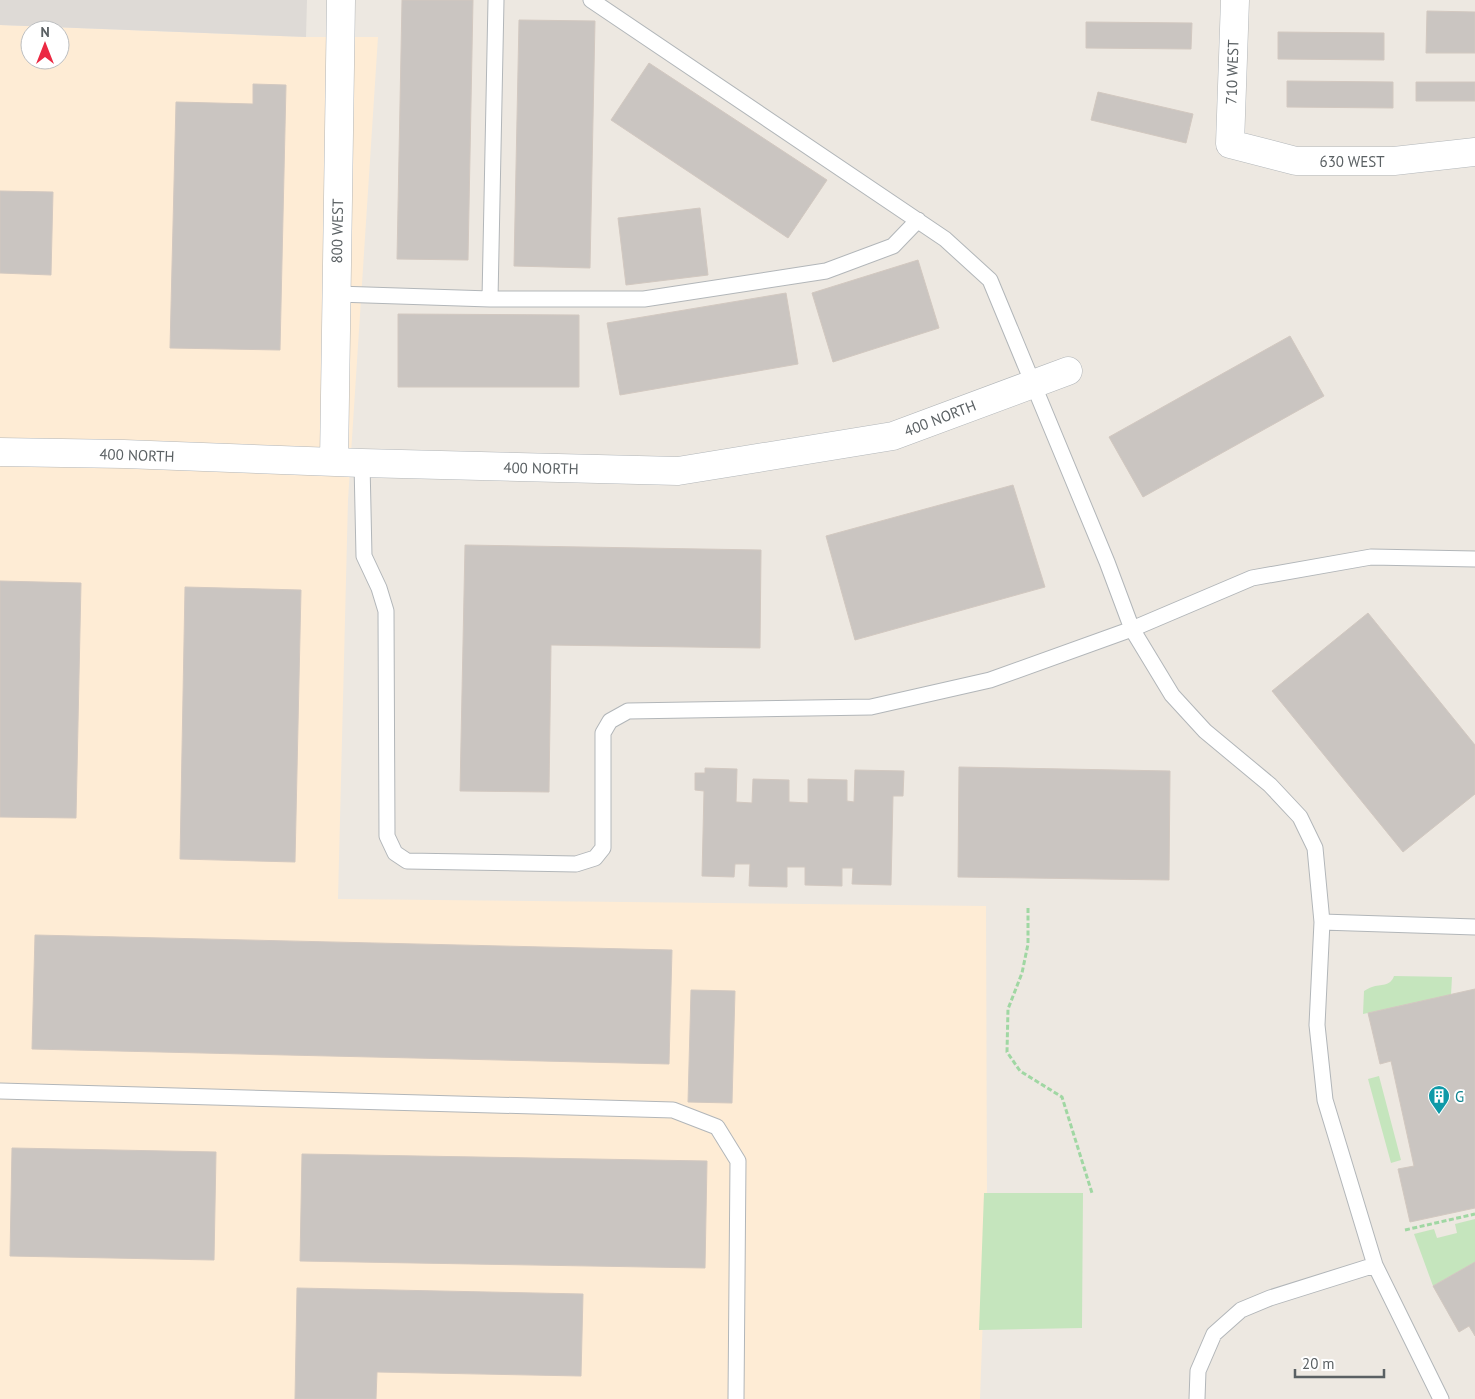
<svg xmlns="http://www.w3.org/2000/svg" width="1475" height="1399" font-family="'PT Sans',sans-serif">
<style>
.commercial{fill:#feecd5;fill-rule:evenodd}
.industrial{fill:#dedad6}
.green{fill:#c5e5bd}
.building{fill:#cac5c1;stroke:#d2c8c0}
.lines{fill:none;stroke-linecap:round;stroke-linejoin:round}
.service-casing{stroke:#b2b6b9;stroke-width:17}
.minor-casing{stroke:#b2b6b9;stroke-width:29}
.path{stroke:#a0d7a3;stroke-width:3;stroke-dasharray:5 2.5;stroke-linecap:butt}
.service{stroke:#fff;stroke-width:15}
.minor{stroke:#fff;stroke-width:28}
.labels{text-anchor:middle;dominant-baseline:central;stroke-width:4;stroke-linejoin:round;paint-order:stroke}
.street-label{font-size:15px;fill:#5a6063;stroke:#fff}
.culture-label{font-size:15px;fill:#0d838f;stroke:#fff;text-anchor:start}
</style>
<rect width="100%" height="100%" fill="#ede8e1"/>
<!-- commercial -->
<path class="commercial" d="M0,25L306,37H378L348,500L338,899L986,906L987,1203L980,1399H0ZM30,30H60V60H30Z"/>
<!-- industrial -->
<path class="industrial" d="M0,0H307L306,37L0,25Z"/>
<!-- green -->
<path class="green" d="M1394,976L1452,977L1451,995L1363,1014L1364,991C1367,989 1369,988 1372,987C1381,984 1390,987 1394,976Z
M1379,1076L1401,1160L1391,1163L1368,1079Z
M984,1193H1083L1082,1328L979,1330Z
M1475,1219V1262L1433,1286L1414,1234L1434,1229L1437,1238L1457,1233L1455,1224Z"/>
<!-- building -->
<path class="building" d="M402,0H473L468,260L397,259Z
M1427,11L1475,12V53H1426Z
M519,20L595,21L590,268L514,266Z
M1086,22L1192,23L1191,49L1086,48Z
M1278,32L1384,33V60L1278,59Z
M649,63L827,180L788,238L611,120Z
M1287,81L1393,82V108L1287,107Z
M1416,82H1475V101H1416Z
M253,84L286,85L280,350L170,348L176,102L253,104Z
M1098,92L1193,114L1186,143L1091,120Z
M0,191L53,192L51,275L0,273Z
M700,208L708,275L626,285L618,218Z
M918,260L939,328L833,362L812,293Z
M786,293L798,364L620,395L607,323Z
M398,314L579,315V387H398Z
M1290,336L1324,396L1143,497L1109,437Z
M1013,485L1045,587L855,640L826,536Z
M465,545L761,550L760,648L551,645L549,792L460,791Z
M0,581L81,583L76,818L0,817Z
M185,587L301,590L295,862L180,859Z
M1368,613L1475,745V794L1403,852L1272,691Z
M959,767L1170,771L1169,880L958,877Z
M705,768L737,769L736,802L752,803L753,779L789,780V802L808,803V779L847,780V801L854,802L855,770L904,771L903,796H893L891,885L852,884L853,868H842V886L805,885V867H787V887L749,886L750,864H735L734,877L702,876L704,791L695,790V773H705Z
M35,935L672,950L669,1064L32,1049Z
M1475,989V1208L1410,1222L1398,1169L1414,1166L1391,1061L1380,1064L1368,1013Z
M691,990L735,991L732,1103L688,1102Z
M12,1148L216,1152L214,1260L10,1256Z
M302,1154L707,1161L705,1268L300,1261Z
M1475,1262V1336L1469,1326L1459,1332L1433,1286Z
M297,1288L583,1294L581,1376L377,1372L376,1399H295Z"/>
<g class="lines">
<!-- service casing -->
<g class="service-casing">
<path id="service" d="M591,0L945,239L990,280L1107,562L1132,629L1172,695L1205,731L1270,785L1300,817L1315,848L1322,922L1317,1025L1325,1100L1375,1265L1441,1399
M337,294L490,299H644L826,271L893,246L918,220
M490,299L496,0
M362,463L364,556L379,588L386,611L387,836L395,853L407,861L576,864L595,858L603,848V733L610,721L628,711L871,707L990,680L1132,629L1252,578L1371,557L1475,559
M1322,922L1475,927
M0,1091L673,1110L717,1127L738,1161L736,1399
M1197,1399L1198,1371L1214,1334L1241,1310L1270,1298L1375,1265"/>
</g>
<!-- minor casing -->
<g class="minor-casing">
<path id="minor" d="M1235,0L1230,144L1296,161H1394L1475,152
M0,452L124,454L362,463L678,471L893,436L1068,371
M334,462L341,0"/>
</g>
<!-- path -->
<path class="path" d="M1028,908V944L1022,973L1008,1009L1007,1052L1020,1071L1062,1097L1092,1193
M1405,1230L1475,1214"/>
<!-- service -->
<use href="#service" class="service"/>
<!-- minor -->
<use href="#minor" class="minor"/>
</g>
<!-- icons -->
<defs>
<g id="building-pin" transform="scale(1.125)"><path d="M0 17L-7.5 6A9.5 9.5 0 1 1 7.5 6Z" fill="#0f9aa8" stroke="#fff"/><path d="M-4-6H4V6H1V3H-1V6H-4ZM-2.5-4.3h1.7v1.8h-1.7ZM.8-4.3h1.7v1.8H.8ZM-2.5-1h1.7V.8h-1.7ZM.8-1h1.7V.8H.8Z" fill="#fff"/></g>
</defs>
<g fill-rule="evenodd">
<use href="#building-pin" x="1439" y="1096"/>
</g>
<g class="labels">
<!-- street labels -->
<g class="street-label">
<text transform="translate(1232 72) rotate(-88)">710 WEST</text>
<text x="1352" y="161">630 WEST</text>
<text transform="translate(337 231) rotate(-89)">800 WEST</text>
<text transform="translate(940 418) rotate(-21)">400 NORTH</text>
<text transform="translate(137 455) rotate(2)">400 NORTH</text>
<text transform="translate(541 468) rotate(1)">400 NORTH</text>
</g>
<!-- culture labels -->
<g class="culture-label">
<text x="1455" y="1096">G</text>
</g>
</g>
<!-- north arrow -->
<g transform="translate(45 45)"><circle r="24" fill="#ffffff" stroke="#bdbfc1"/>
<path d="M0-4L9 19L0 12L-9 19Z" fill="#eb2942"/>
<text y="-8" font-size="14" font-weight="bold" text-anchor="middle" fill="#5a6063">N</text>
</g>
<!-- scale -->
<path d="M1295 1369v8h89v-8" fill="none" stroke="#5a6063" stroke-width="2.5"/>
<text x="1302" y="1369" font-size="15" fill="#5a6063" stroke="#ffffff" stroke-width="4" paint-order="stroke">20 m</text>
</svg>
